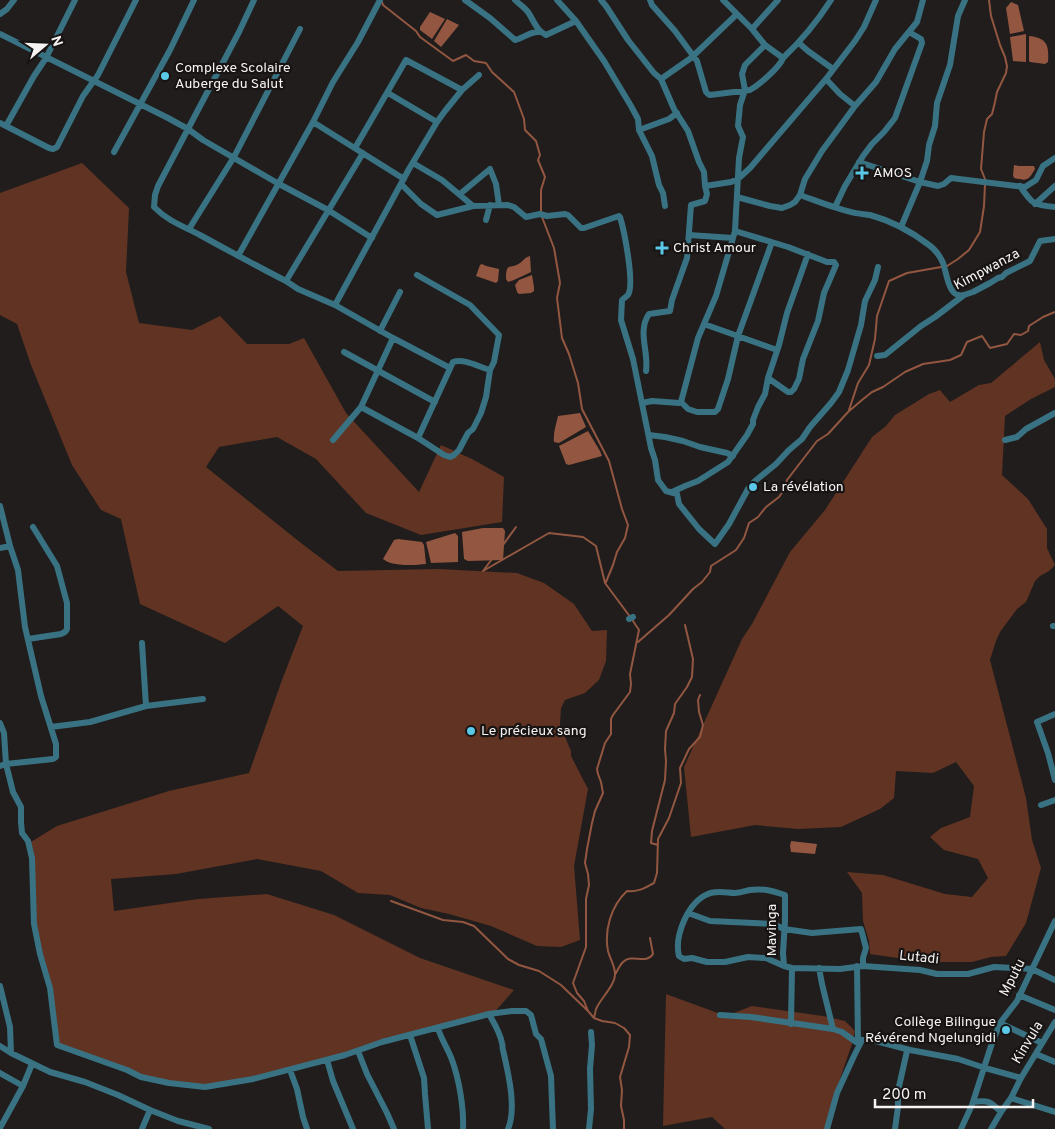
<svg xmlns="http://www.w3.org/2000/svg" width="1055" height="1129" font-family="Overpass,sans-serif">
<style>
.green{fill:#613322}
.water{fill:#935741}
.lines{fill:none;stroke-linecap:round;stroke-linejoin:round}
.stream{stroke:#935741;stroke-width:2}
.minor{stroke:#397383;stroke-width:6}
.poi-dot{fill:#5ac8e6;stroke:#171413;stroke-width:2}
.labels{text-anchor:middle;dominant-baseline:central;stroke-width:4.5;stroke-linejoin:round;paint-order:stroke}
.poi-label{font-size:14px;fill:#f6f4f3;stroke:#171413;text-anchor:start}
.street-label{font-size:14px;fill:#f6f4f3;stroke:#171413}
</style>
<rect width="100%" height="100%" fill="#201d1c"/>
<!-- green -->
<path class="green" d="M82,163L129,208L126,272L139,323L192,330L220,316L247,344H289L304,338L346,413L419,492L441,445L472,459L504,477L502,522L421,535L366,513L316,459L277,437L219,447L206,467L301,543L338,571L439,569L517,573L544,583L574,604L592,631L607,630L606,661L599,680L585,693L565,700L561,708L560,725L571,751V756L588,789L574,866L580,940L561,947L537,946L491,926L449,914L421,908L390,895L358,893L321,871L257,859L176,874L111,879L114,911L198,899L267,894L334,915L420,958L514,990L493,1014L273,1072L211,1085L171,1083L130,1072L57,1044L47,982L32,916L30,854L26,845L57,826L169,791L249,773L282,680L303,626L278,606L225,643L140,604L121,519L101,510L72,465L31,365L17,324L0,315V193Z
M1040,342L1044,360L1055,379V387L1031,399L1005,416L1002,475L1028,499L1047,529V548L1055,565L1049,571L1040,576L1035,581L1026,602L1017,609L1000,632L996,641L990,660L1026,798L1032,840L1041,868L1026,923L1006,956L991,957L972,962H925L870,954L869,941L863,921L862,893L847,872L883,875L945,894L972,897L988,878L978,859L944,850L930,837L941,828L970,817L974,786L956,762L933,773L896,771L894,798L880,809L841,827L798,829L755,825L691,837L684,767L742,639L752,624L790,552L825,510L872,437L886,426L895,415L929,394L940,390L950,402L979,385L991,383Z
M666,994L726,1016L752,1006L823,1016L845,1021L855,1031L852,1044L835,1093L827,1129H725L712,1117L663,1126Z"/>
<!-- water -->
<path class="water" d="M1011,2L1018,5L1024,31L1010,34L1006,8Z
M430,12L445,19L432,39L420,30V27Z
M447,19L459,25L441,47L434,41Z
M1026,34V62L1013,61L1010,37Z
M1029,36C1048,38 1049,46 1048,62L1045,64L1030,62L1029,61Z
M1014,165L1019,166H1034L1035,169C1028,181 1027,181 1014,178L1013,175Z
M530,256L531,272L514,280L508,282L506,279C506,261 510,270 520,263C524,260 524,258 530,256Z
M482,264L486,266L499,269L498,281L496,283L476,276L480,265Z
M532,275L534,287V291L531,293L519,294L517,292L515,285L519,280Z
M580,413L586,427L559,443L554,442C553,433 556,425 558,416Z
M588,431L600,451L602,456L569,465L566,464L559,446Z
M483,528H503L505,531L503,560L468,561L464,559L462,532Z
M455,533L458,536V562L431,563L426,542Z
M398,539L422,542L424,545L426,564C415,565 392,567 383,559L394,540Z
M791,841L817,844L815,854L791,852L790,846Z"/>
<g class="lines">
<!-- stream -->
<path class="stream" d="M382,2L383,5L416,31L420,37L453,61L466,55L474,61L486,63L492,72L514,92L524,119L525,130L536,141L540,155L538,160L545,177L541,190V212
M985,179L981,169L984,132L987,119L992,114L995,102L997,92L1006,73L1007,66L1005,57L1000,45L991,16L989,0
M542,217L554,248L560,283L557,298L562,338L569,354L578,383L582,409L609,461L622,509L628,525L625,538L617,552L613,565L606,582
M849,410L858,383L869,365L875,339L877,316L889,281L907,273L947,266L958,259L969,250L980,232L984,206L985,184
M503,545L516,527
M492,559L483,571L549,533L583,537L596,546L605,583L631,618L639,630L630,674L631,684L630,692L613,715L611,719V734L605,743L597,769L598,774L601,782L603,793L595,811L592,823L587,849L585,863L588,874L589,885L586,899V947L573,983L577,993L584,1001L588,1011L594,1018L602,1021L615,1023L624,1028L630,1035L629,1047L620,1077L622,1090L621,1106L624,1120V1129
M638,642L669,615L693,589L702,582L710,572L711,566L736,550L744,538L749,523L758,517L766,507L779,497L784,490L787,480L817,441L828,434L848,412L862,400L872,392L883,387L905,372L923,364L950,360L961,355L967,342L982,336L990,348L1007,344L1014,334L1021,335L1028,331L1029,326L1043,317L1055,312
M658,845L651,843L652,831L665,780L666,761L665,749L666,731L674,713L675,704L687,687L692,677L693,659L685,625
M391,901L443,920L463,922L474,926L508,959L519,965L539,971L561,985L588,1011
M616,973C618,969 620,965 623,962C632,953 646,965 653,954L650,938
M594,1018C595,1015 595,1010 597,1007C602,997 615,985 615,974C615,966 610,959 608,951C604,930 611,906 627,891C639,892 644,888 654,883L657,873L658,839L669,818L681,783L680,768L689,749L700,737L703,725L699,712L698,700L700,695"/>
<!-- minor -->
<path class="minor" d="M254,0L239,32L158,186L155,195L154,207C169,222 183,226 200,235C229,251 257,266 286,281L298,289L335,305L393,338L450,368
M465,0L490,18L515,40C524,38 530,31 540,32
M515,0C519,4 524,7 528,12C534,21 536,30 546,35L576,21
M557,0L576,21L604,61L631,106L638,119L639,130L652,156L659,185L663,193L665,206
M601,0L606,6L628,40L654,73L661,79L674,109L688,131L699,162L704,172L705,186L707,194L705,201L691,205L687,258L672,300L670,311L649,314C637,331 649,352 646,371
M650,0L652,5L675,31L697,61L706,92L708,94L710,95L750,90C759,85 780,67 783,58C801,41 817,22 831,0
M723,0L752,29L765,45L783,58
M0,14L7,9L14,0
M752,29L778,0
M0,34L168,118L188,129L203,140L279,184L328,210L372,238
M799,43L808,51L833,69
M661,79L691,58L737,14
M826,79L840,94L855,106
M388,93L437,122
M313,122L404,179
M0,123L6,126L34,76L46,58L75,0
M6,126L49,148L53,149L57,147L83,96L98,75L136,0
M639,130L669,119L677,113
M355,148L406,60L462,90
M114,152L170,50L194,0
M859,162L920,182L938,186L944,184L951,178L1025,187L1036,180L1043,166L1055,158
M413,163L442,180L473,206
M401,184L421,204L437,215L473,206L508,205L514,207L526,217L540,214L547,216L565,214L568,215L581,228H584L619,216L620,217C624,230 635,284 628,295C627,296 623,299 622,300L621,320L633,359L651,448L655,460L658,480L666,491L677,494L679,504L699,529L715,544L729,524L748,489L755,481L776,464L789,450L802,439L810,427L831,403L839,392L848,370L861,325L865,301L875,280L878,267
M705,186L731,182L738,179L750,168L826,79L855,41L864,27L876,0
M1020,186C1032,204 1033,205 1055,207
M460,194L490,169L496,184L499,205
M800,195C817,201 834,208 851,212C857,214 864,214 870,215C892,221 912,232 929,245C936,250 940,256 943,263C947,273 948,299 964,295
M737,197L770,206L782,208L790,205L795,202L800,195L805,179L822,151L855,106L876,82L895,49L917,22L923,0
M1035,204L1055,186
M835,207L845,186L863,156L872,144L884,132L895,118L922,43L921,39L909,32
M486,220L490,205
M901,227L920,182L927,161L929,145L935,126L937,103L950,65L958,16L965,0
M189,229L234,157L300,29
M735,231L788,247L827,262H834L836,265L824,293L818,321L803,359L799,379L794,389L791,392H788L768,378
M689,235L733,238
M238,256L313,122L333,82L358,42L380,0
M286,281L363,153
M335,305L409,169L437,122L445,111L462,90L479,75
M704,324L777,350
M380,331L400,292
M344,352L435,402
M877,356L885,355L921,326L935,317L964,295L973,292L990,283L998,278L1002,277L1006,273L1030,261L1040,241L1055,239
M681,402L698,338L716,296L735,231L739,158L743,137L738,126L740,105L745,90L742,74L745,65L765,45
M642,403L652,401L679,403L681,402L688,409L697,412H715L718,409L728,379L738,336L772,242
M361,407L418,438L444,455L450,457L454,455L459,450L468,433L473,429L481,413L486,397L490,370L494,362L499,335L470,305L417,275
M649,435L665,437L683,441L700,447L727,453L733,456
M418,438L453,362C464,358 479,367 490,370
M333,440L361,407L393,338
M1005,440L1017,437L1026,429L1055,413
M672,492L685,486L698,481L728,462L747,435L753,424V420L758,407L765,394L768,378L779,345L787,313L808,254
M0,506L10,546L18,570L25,627L41,696L56,744V757L53,759L6,764L0,766
M0,548L10,546
M629,619L633,617
M1053,626H1055
M28,639L61,634L65,632L67,629V603L57,566L33,527
M142,643L146,706
M1055,714L1037,722L1048,753L1055,780
M0,723L4,733L6,764L13,792L21,807V822L22,833L28,841L32,858L34,924L40,954L50,988L57,1045L127,1070L141,1077L169,1083L205,1087L253,1079L345,1055L382,1042L489,1014L512,1011H526L531,1015L536,1034L541,1039L551,1076L553,1129
M51,727L90,722L146,706L203,699
M1041,805L1055,800
M688,913L710,921L773,924L784,929L812,933L861,929L866,948L863,958V966
M784,966L783,953L785,921V895C773,891 763,888 750,890C745,891 740,893 735,893C727,893 716,890 708,894C688,902 674,936 679,956L684,959L692,958L707,962H725L748,957L766,958L784,966L792,968L840,969L863,966L920,970L937,974H968L994,967L1014,968L1032,969L1055,980
M857,966L858,1042
M819,968L822,984L833,1029
M0,986L10,1027L11,1053
M1019,995L1055,1010
M489,1014C494,1023 500,1032 502,1043C503,1045 502,1048 503,1050C508,1072 517,1108 508,1129
M720,1015L751,1017L833,1029L842,1032L856,1042L862,1040H872L910,1050L958,1059L985,1068L1021,1078
M1000,1023L1042,1043
M791,1024L792,968
M438,1028C441,1039 448,1049 452,1060C459,1079 464,1108 463,1129
M410,1035L424,1078L425,1094L428,1129
M0,1046L11,1053L50,1072L85,1082L118,1095L150,1110L178,1121L209,1129
M358,1051L367,1074L387,1113L394,1129
M1036,1054L1055,1062
M327,1060L333,1081L353,1129
M290,1070L297,1089L303,1117L307,1129
M0,1073L23,1086L0,1128
M23,1086L32,1064
M1011,1098L1055,1112
M973,1102C988,1100 990,1101 1001,1112
M142,1129L150,1110
M589,1129L591,1109L590,1069L592,1045L591,1032
M827,1129L837,1093L854,1056L862,1040
M895,1129L898,1107V1091L907,1051L910,1050
M961,1129L972,1105L991,1046L1000,1023L1017,1001L1055,921
M991,1129L1001,1112L1011,1098L1021,1078L1055,1022"/>
</g>
<!-- markers -->
<g class="poi-dot">
<circle cx="165" cy="76" r="5"/>
<path d="M859.5 165.5h5v5h5v5h-5v5h-5v-5h-5v-5h5z"/>
<path d="M659.5 240.5h5v5h5v5h-5v5h-5v-5h-5v-5h5z"/>
<circle cx="753" cy="487" r="5"/>
<circle cx="471" cy="731" r="5"/>
<circle cx="1006" cy="1030" r="5"/>
</g>
<g class="labels">
<!-- poi labels -->
<g class="poi-label">
<text x="175" y="68">Complexe Scolaire<tspan x="175" dy="16">Auberge du Salut</tspan></text>
<text x="873" y="173">AMOS</text>
<text x="673" y="248">Christ Amour</text>
<text x="763" y="487">La révélation</text>
<text x="481" y="731">Le précieux sang</text>
<text x="996" y="1022" text-anchor="end">Collège Bilingue<tspan x="996" dy="16">Révérend Ngelungidi</tspan></text>
</g>
<!-- street labels -->
<g class="street-label">
<text transform="translate(987 270) rotate(-28)">Kimpwanza</text>
<text transform="translate(772 930) rotate(-90)">Mavinga</text>
<text transform="translate(919 958) rotate(6)">Lutadi</text>
<text transform="translate(1013 978) rotate(-63)">Mputu</text>
<text transform="translate(1028 1043) rotate(-59)">Kinvula</text>
</g>
</g>
<!-- north arrow -->
<g transform="translate(45 45) rotate(71)" stroke="#171413" stroke-width="4" paint-order="stroke">
<path d="M0-4L9 19L0 12L-9 19Z" fill="#f6f4f3"/>
<text y="-8" font-size="14" font-weight="bold" text-anchor="middle" fill="#f6f4f3">N</text>
</g>
<!-- scale -->
<path d="M875 1099v8h158v-8" fill="none" stroke="#f6f4f3" stroke-width="2.5"/>
<text x="882" y="1099" font-size="15" fill="#f6f4f3" stroke="#171413" stroke-width="4" paint-order="stroke">200 m</text>
</svg>
